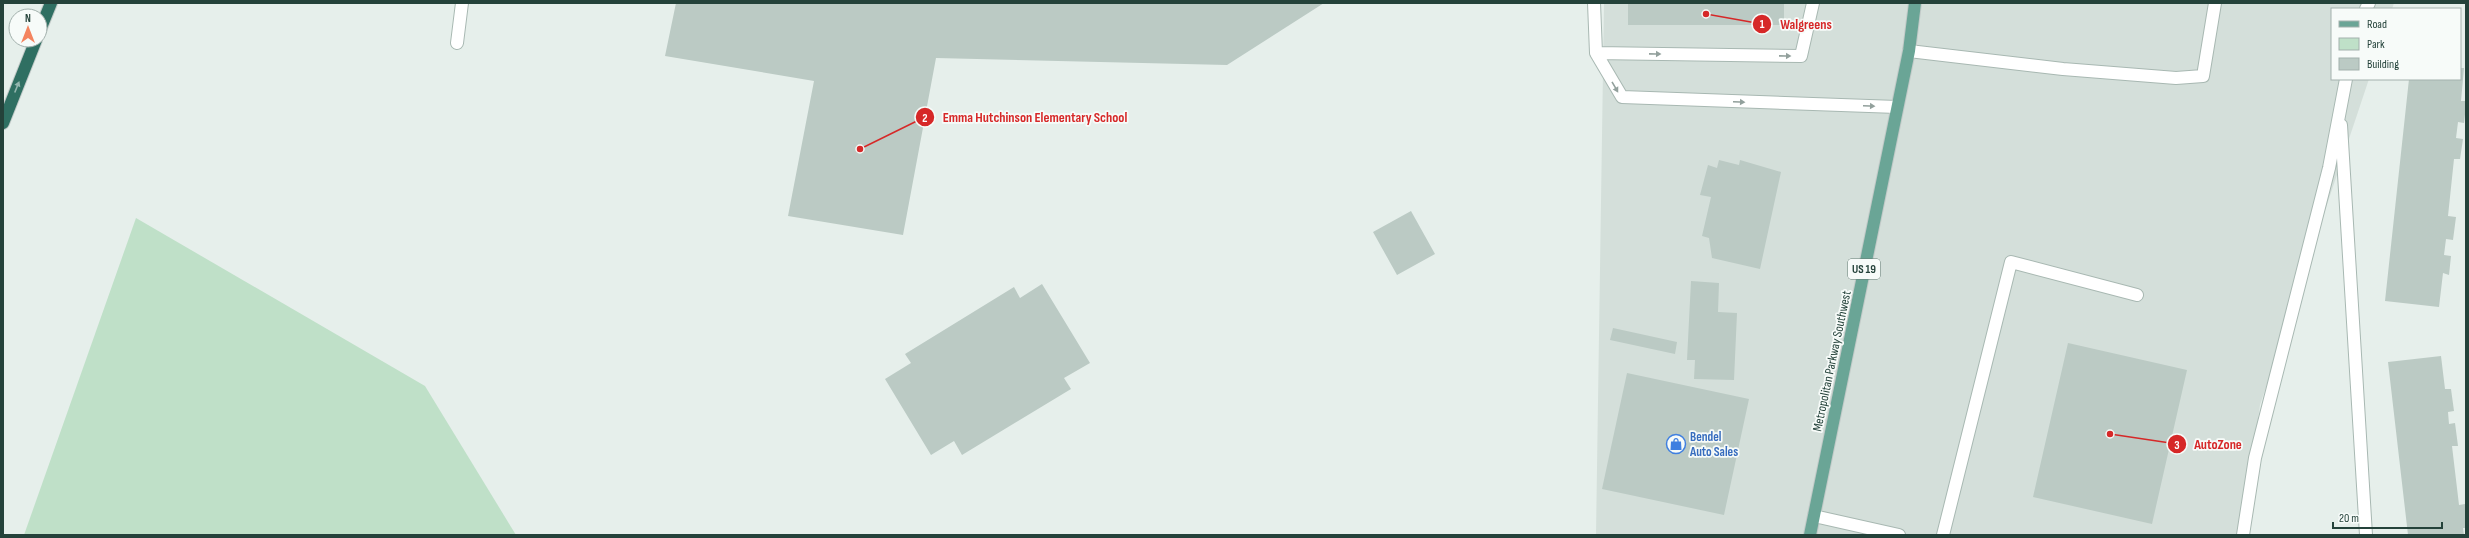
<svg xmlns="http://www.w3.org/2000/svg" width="2469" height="538" font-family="'Sofia Sans Condensed',sans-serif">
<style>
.built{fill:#d4dfda}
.green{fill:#bfe0c8}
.building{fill:#bbcac4}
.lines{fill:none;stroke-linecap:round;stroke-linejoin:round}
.minor-casing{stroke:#a8b8b2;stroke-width:14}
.major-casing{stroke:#c2cac8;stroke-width:14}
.highway-casing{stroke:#c2cac8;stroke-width:14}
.minor{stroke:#fff;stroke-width:12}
.major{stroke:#6aa596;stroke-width:12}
.highway{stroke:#2f6f62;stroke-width:12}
.oneway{fill:#92a09c}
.oneway2{fill:#93b5ae}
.labels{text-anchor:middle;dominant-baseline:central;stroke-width:3.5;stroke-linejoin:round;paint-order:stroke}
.shield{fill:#f7fbf9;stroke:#637a73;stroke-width:1}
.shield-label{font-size:12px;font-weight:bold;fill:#24423a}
.street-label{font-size:13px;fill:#24423a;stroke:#f7fbf9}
.shop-label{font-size:13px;font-weight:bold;fill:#366cbe;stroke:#f7fbf9;text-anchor:start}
.leader{fill:none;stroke:#d62828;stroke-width:1.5}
.callout-dot{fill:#d62828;stroke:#f7fbf9;stroke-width:1.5}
.mark-label{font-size:12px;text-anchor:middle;font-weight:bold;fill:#fff}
.callout-label{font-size:14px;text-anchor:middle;font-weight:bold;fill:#d62828;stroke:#f7fbf9;stroke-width:3.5;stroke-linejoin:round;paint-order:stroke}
</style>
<rect width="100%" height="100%" fill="#e6efeb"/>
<!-- built -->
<path class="built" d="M1604,3H2394L2392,9H2332V79H2369L2260,405L2242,535H1596Z"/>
<!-- green -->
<path class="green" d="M136,218L425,386L516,535H24Z"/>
<!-- building -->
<path class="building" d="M676,3H1324L1227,65L936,58L903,235L788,216L814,81L665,56Z
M1628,3H1784V25H1628Z
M2460,68H2464L2461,101H2466V106L2464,123L2458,122L2456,138L2463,139L2460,159H2454L2448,216L2456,217L2453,240L2446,239L2444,255L2451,256L2449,275L2443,273L2439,307L2385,301L2409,79H2460Z
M1719,160L1739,165L1740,160L1781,172L1760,269L1712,258L1709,238L1702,236L1711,197L1700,195L1708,165L1717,168Z
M1411,211L1435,254L1397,275L1373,232Z
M1691,281L1719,283L1718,312L1737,313L1734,380L1694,379L1695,360H1687Z
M1042,284L1090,363L1064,378L1071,389L962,455L954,441L931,455L885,379L911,363L905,354L1014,287L1020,298Z
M1613,328L1677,342L1675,354L1610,340Z
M2068,343L2187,370L2152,524L2033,497Z
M2441,356L2445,389H2451L2454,411L2448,412L2449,424L2455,423L2458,446H2452L2459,505L2465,504L2466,528H2463L2464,535H2408L2388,362Z
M1627,373L1749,399L1724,515L1602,489Z"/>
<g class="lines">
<!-- minor casing -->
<g class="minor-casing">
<path id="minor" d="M1594,3L1596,53L1801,56L1813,3
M2366,9L2369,3
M457,43L462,3
M1909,51L2063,69L2176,78L2203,76L2215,3
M1596,53L1622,97L1897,107
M2341,125L2366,535
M1814,516L1899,535
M1943,535L2011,262L2137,295
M2243,535L2255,458L2329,168L2346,79"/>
</g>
<!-- major casing -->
<g class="major-casing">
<path id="major" d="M1810,535L1909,51L1915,3"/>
</g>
<!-- highway casing -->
<g class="highway-casing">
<path id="highway" d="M40,30L51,3
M3,123L36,40"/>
</g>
<!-- minor -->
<use href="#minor" class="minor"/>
<!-- major -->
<use href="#major" class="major"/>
<!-- highway -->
<use href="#highway" class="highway"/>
</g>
<!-- one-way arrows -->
<defs><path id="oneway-solid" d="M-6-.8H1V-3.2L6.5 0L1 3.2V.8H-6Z"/></defs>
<g class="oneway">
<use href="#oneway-solid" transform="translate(1655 54) rotate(1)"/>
<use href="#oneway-solid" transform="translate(1785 56) rotate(1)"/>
<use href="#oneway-solid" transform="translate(1615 87) rotate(60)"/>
<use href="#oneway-solid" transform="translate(1739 102) rotate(2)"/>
<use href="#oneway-solid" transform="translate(1869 106) rotate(2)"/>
</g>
<use class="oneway2" href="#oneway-solid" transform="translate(17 87) rotate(-68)"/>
<!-- icons -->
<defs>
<g id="shop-ring" transform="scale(1)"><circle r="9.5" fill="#f7fbf9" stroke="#3f7fe0" stroke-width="1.5"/><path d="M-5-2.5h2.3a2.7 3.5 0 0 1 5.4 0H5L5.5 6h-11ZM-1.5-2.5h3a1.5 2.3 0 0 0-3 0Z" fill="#3f7fe0"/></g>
</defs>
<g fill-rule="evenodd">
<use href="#shop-ring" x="1676" y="444"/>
</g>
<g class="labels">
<!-- shield labels -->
<rect class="shield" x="1848" y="259" width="32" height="20" rx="3"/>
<g class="shield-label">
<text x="1864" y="269">US 19</text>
</g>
<!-- street labels -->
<g class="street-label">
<text transform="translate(1832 361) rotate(-78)">Metropolitan Parkway Southwest</text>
</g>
<!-- shop labels -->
<g class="shop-label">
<text x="1690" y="437">Bendel<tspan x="1690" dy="15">Auto Sales</tspan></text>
</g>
</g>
<!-- callouts -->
<path class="leader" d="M1706 14L1762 24M860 149L925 117M2110 434L2177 444"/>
<g class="callout-dot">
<circle cx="1706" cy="14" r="4"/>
<circle cx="860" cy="149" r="4"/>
<circle cx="2110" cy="434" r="4"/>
<circle cx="1762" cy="24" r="10"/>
<circle cx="925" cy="117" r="10"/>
<circle cx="2177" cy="444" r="10"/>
</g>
<g class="mark-label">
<text x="1762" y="28">1</text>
<text x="925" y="122">2</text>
<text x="2177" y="449">3</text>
</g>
<g class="callout-label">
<text x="1806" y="29">Walgreens</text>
<text x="1035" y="122">Emma Hutchinson Elementary School</text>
<text x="2218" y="449">AutoZone</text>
</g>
<!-- border -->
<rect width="2469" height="538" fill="none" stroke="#24423a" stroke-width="8"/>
<!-- legend -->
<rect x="2331" y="8" width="130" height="72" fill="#f7fbf9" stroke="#a3b1ad"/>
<rect x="2339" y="21" width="20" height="6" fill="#6aa596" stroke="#a3b1ad"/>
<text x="2367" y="28" font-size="12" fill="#24423a">Road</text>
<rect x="2339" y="38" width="20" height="12" fill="#bfe0c8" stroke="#a3b1ad"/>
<text x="2367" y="48" font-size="12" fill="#24423a">Park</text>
<rect x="2339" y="58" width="20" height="12" fill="#bbcac4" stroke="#a3b1ad"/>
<text x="2367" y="68" font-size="12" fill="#24423a">Building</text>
<!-- north arrow -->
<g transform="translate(28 28)"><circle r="19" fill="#f7fbf9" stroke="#a3b1ad"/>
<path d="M0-3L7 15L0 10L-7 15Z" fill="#f4845f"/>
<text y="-6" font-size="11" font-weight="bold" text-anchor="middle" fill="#24423a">N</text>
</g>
<!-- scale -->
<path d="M2333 522v6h109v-6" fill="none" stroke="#24423a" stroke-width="2"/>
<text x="2339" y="522" font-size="12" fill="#24423a" stroke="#f7fbf9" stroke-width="3" paint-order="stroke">20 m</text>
</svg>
